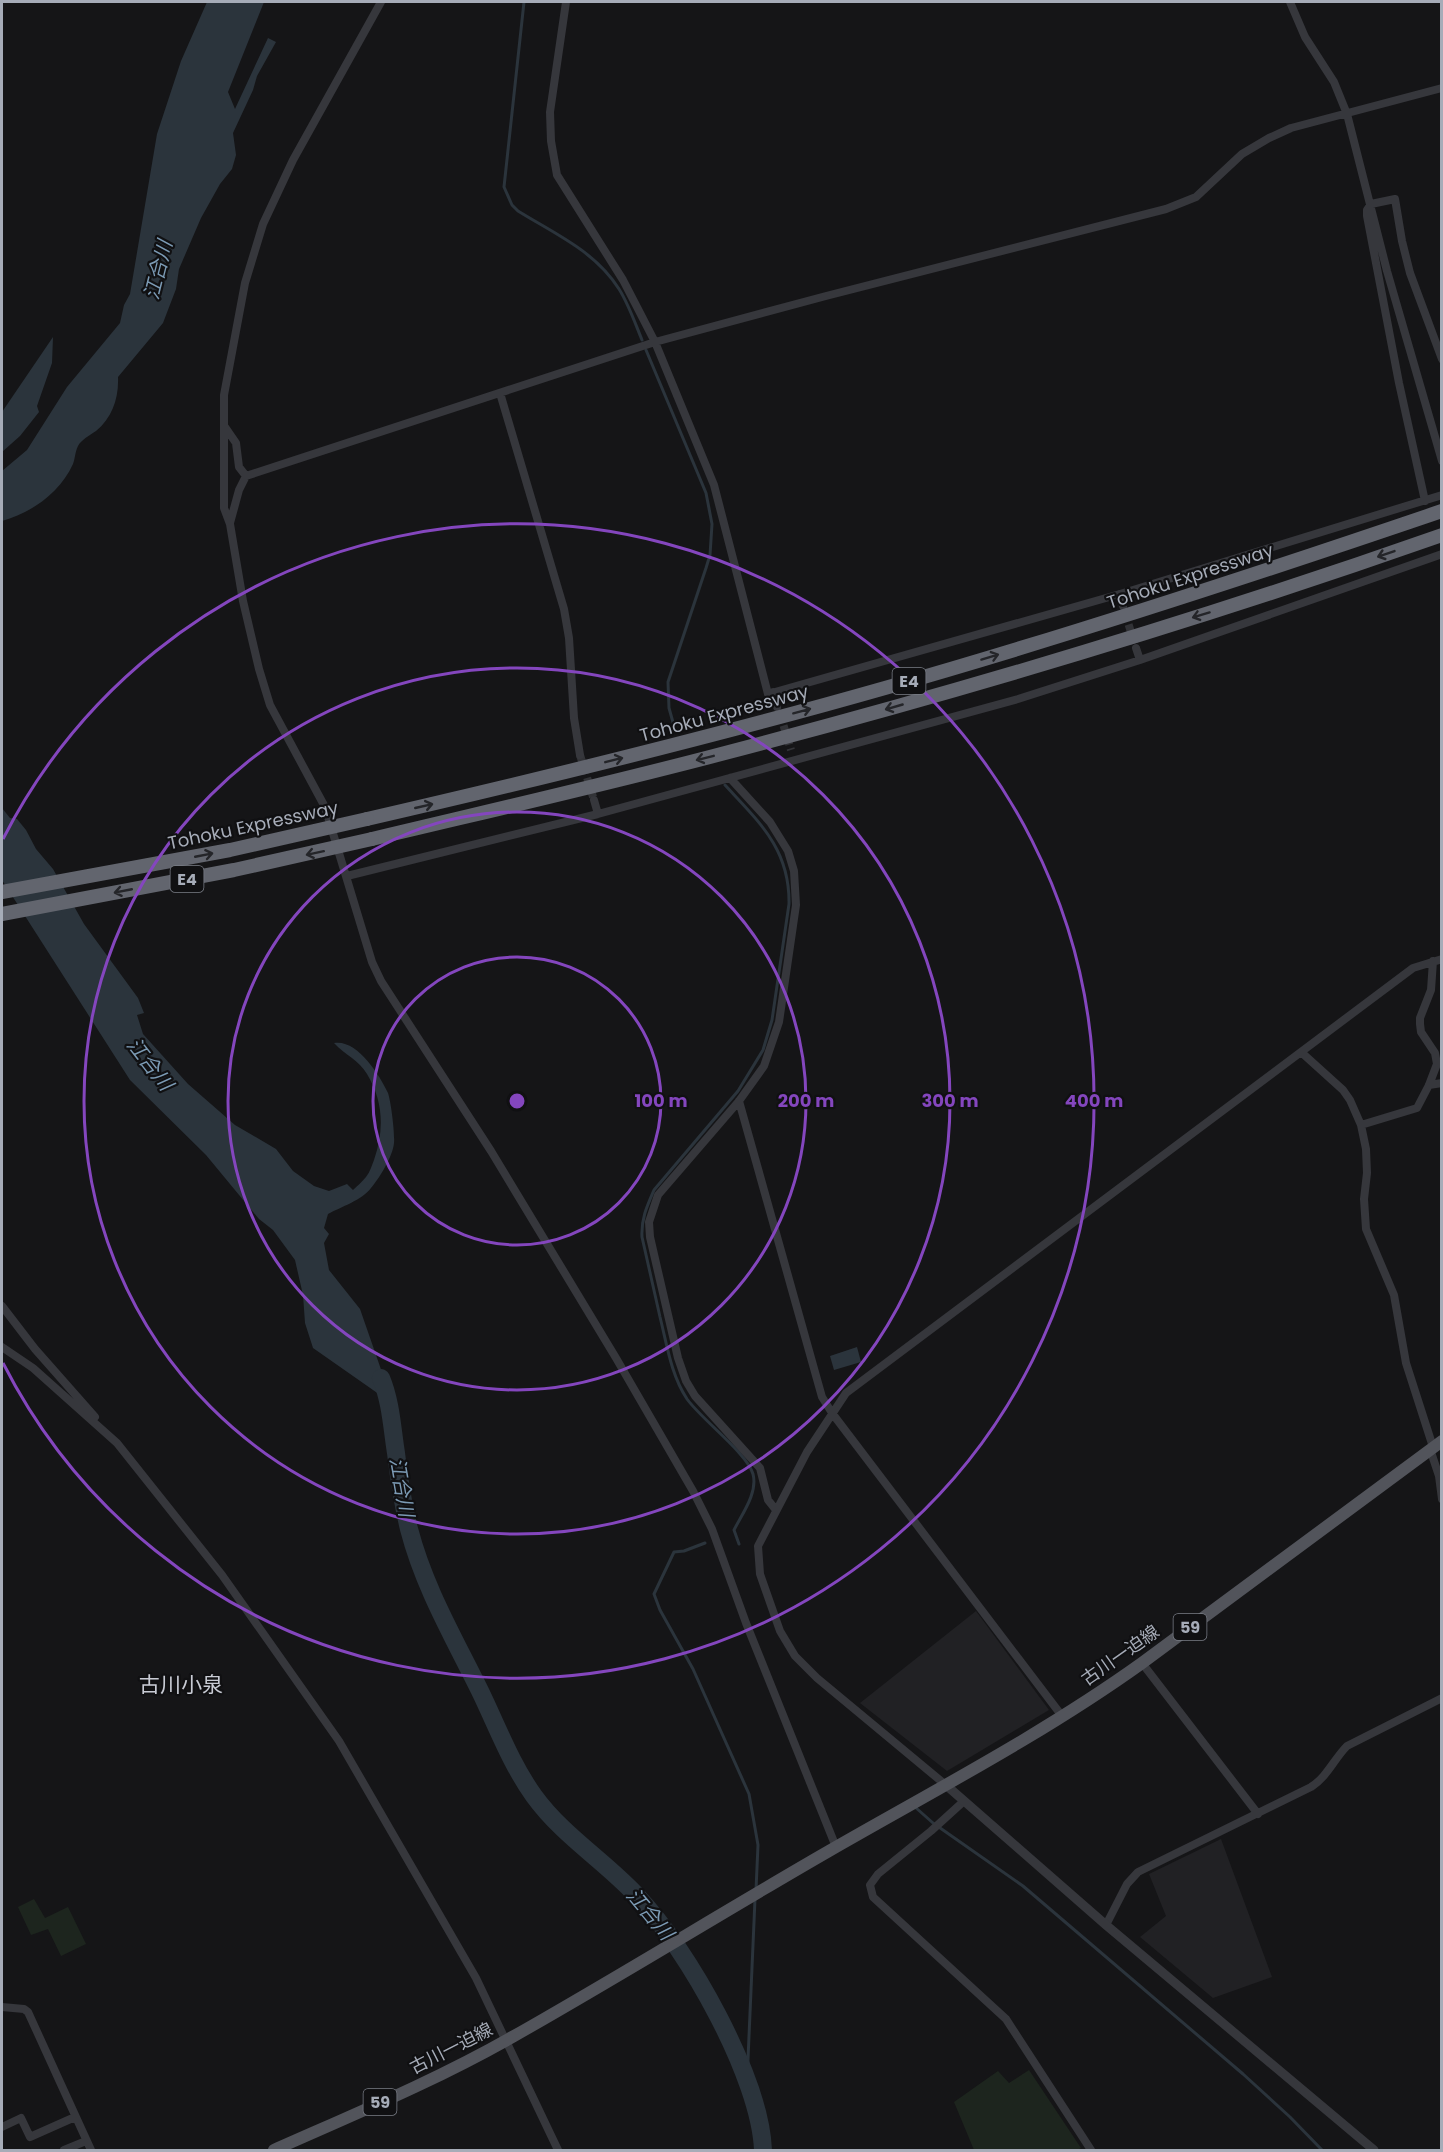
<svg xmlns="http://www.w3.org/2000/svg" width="1443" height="2152" font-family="Poppins,'Noto Sans JP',sans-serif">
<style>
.built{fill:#212124}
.green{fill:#1d251e}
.water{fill:#2b343c}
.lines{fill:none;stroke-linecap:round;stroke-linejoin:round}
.stream{stroke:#2b343c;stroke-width:3}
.river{stroke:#2b343c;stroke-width:18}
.minor-tunnel{stroke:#323337;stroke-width:8;stroke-dasharray:8 4;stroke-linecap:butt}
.minor{stroke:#36373c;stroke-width:8}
.tertiary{stroke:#36373c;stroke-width:9}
.primary{stroke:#52545b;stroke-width:12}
.motorway{stroke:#62656e;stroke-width:14}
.motorway-bridge{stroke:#62656e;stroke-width:14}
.oneway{stroke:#242529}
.ring{fill:none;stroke:#8446be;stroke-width:3}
.labels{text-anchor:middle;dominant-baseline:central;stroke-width:4.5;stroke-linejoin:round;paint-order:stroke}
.shield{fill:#101012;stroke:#797d86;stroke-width:1.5}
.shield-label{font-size:16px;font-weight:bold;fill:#a6acb8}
.street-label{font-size:18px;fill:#a6acb8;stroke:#101012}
.water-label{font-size:20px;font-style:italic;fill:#7c9bb5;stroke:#101012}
.quarter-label{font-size:21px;fill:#c8cbd4;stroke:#101012}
.centre{fill:#8446be;stroke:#101012;stroke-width:3}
.ring-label{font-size:18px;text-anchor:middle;font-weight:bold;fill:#8446be;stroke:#101012;stroke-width:4.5;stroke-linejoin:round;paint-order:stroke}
</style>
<rect width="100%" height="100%" fill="#151517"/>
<!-- built -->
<path class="built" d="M976,1611L1049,1710L947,1771L860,1703Z
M1221,1839L1272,1977L1213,1998L1140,1937L1166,1916L1149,1874Z"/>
<!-- green -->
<path class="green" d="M34,1899L45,1918L68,1907L86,1944L61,1956L48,1929L31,1935L18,1907Z
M1029,2070L1081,2148L1077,2150H974L954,2102L998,2071L1009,2083Z"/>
<!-- water -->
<path class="water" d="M207,2H264L228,92L235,109L268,38L276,42L257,76L253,90L233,133L236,155L232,169L220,184L201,218L179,269L176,289L163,323L118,377C119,398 112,418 96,431C90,435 81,440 78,446C75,452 75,459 73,464C60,493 31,513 2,521V471L27,450L67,387L120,323L124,305L130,294L157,134L181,61Z
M53,337L52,363L37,406L39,412L20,436L2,452V412Z
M2,808L10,818L17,819L26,830L36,849L53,869L84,924L138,998L144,1013L137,1015L143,1034L188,1084L235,1125L276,1149L293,1171L314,1186L329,1191L347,1184L353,1190C357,1186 362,1182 366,1177C370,1172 372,1165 374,1160C384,1131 384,1102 367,1074C359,1060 345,1055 334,1043C357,1039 379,1074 388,1093C391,1102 395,1133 394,1143C393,1156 379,1179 371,1188C362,1200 341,1207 328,1214L324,1228L329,1234L324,1243L329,1270L360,1309L393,1404L313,1348L305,1323L303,1295L295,1260L273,1230L259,1219L206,1155L130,1080L2,880Z
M857,1347L861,1362L834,1370L830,1356Z"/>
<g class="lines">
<!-- stream -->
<path class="stream" d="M524,2L504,187L512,205L518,211C555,234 595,251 619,289C629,305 635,323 642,340
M646,350L706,493L712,524L710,555L706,568L668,682L669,708L674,726
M725,785C759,822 790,849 789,904L772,1020L763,1050L738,1091L654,1190C647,1206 641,1219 642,1237C648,1264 654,1290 660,1317C667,1345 671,1375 687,1399C702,1420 747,1453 753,1474C758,1493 742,1514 734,1530L739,1544
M705,1543L684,1551L674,1552L654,1594L660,1610L693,1669L749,1794L758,1845L756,1890
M915,1807L933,1823L1023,1886L1243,2074L1290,2117L1322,2150
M747,2082L755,1899"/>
<!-- river -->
<path class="river" d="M381,1378C391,1402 392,1428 396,1453C399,1478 403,1505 409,1529C424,1587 454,1638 480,1691C497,1726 511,1764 534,1796C563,1836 606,1862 638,1897C688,1950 760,2077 763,2150"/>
<!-- minor-tunnel -->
<path class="minor-tunnel" d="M1125,613L1136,648
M780,714L791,750
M580,755L594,800"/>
<!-- minor -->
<path class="minor" d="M381,2L293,160L263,224L245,283L224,395V508L230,524L243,601L259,669L270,705L325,807L372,962L381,981L491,1151L616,1358L693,1491L712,1529L746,1623L836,1847
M566,2L550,112L551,141L557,175L623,280L637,307L655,342L714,485L768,694L1120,594L1442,495
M1290,2L1305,37L1334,82L1347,114L1387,271L1442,461
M500,393L564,609L569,638L574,718L580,755
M225,427L236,443L239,467L246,476L239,490L230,523
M246,476L655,342L826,296L1166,209L1196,197L1242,154L1269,138L1291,128L1442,88
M1425,501L1399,383L1367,216V210L1371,204L1395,199L1402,241L1410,273L1442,359
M1120,594L1123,606
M1136,648L1140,660
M773,692L777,707
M730,778L770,822L788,851L794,871L796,905L779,1022L764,1066L739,1101L658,1195L649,1222L650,1237L678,1358L686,1381L695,1396L760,1468L768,1500L776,1510
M594,800L598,814
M347,876L598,814L1018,699L1140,660L1442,554
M1301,1052L1343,1090L1350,1100L1361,1125L1366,1149L1367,1173L1364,1199L1366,1229L1394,1295L1406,1363L1433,1447
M1429,1085L1442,1083
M739,1101L822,1397L832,1413L1062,1716
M1361,1125L1417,1108L1429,1085L1437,1064L1435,1053L1421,1032L1420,1024V1018L1431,990L1433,961
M2,1306L35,1349L95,1417
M2,1347L33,1368L117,1443L222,1575L339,1741L476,1978L558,2150
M1430,1449L1439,1476L1442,1499
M1142,1663L1258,1814
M947,1786L817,1678L795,1656L780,1631L760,1574L758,1546L807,1452L846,1393L1413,968L1442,959
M964,1801L931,1831L878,1874L870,1885L873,1897L1006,2019L1091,2150
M1106,1925L1127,1884L1138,1872L1311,1787C1327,1777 1334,1759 1347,1746L1442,1698
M2,2007L24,2009L28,2012L91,2150
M2,2127L21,2118L30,2137L75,2117
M64,2150L86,2141"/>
<!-- tertiary -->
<path class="tertiary" d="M947,1786L1106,1925L1374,2150"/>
<!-- primary -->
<path class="primary" d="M274,2150C355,2114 437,2080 514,2036C620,1976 723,1912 829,1851C935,1790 1043,1734 1142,1663L1442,1441"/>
<!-- motorway -->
<path class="motorway" d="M367,819C541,779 713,737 885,688C1072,635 1257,574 1442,511
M372,839C489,811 608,784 725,753C966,690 1206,618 1442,535"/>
<!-- motorway-bridge -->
<path class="motorway-bridge" d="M2,892L230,850L367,819
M2,914L234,870L372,839"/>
</g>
<!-- one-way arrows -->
<defs><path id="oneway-shaft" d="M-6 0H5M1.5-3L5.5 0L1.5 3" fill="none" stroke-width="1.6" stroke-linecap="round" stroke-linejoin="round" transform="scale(1.5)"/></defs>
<g class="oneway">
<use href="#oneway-shaft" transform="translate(1386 554) rotate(161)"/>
<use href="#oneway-shaft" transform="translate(1201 615) rotate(163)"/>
<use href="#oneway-shaft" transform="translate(990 657) rotate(-17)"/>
<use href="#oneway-shaft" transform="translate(894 707) rotate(164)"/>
<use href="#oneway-shaft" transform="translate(802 711) rotate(-15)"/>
<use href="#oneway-shaft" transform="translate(705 758) rotate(166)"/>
<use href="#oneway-shaft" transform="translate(614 760) rotate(-14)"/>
<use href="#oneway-shaft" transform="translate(424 806) rotate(-13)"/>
<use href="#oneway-shaft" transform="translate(315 853) rotate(168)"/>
<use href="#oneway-shaft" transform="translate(204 855) rotate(-11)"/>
<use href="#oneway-shaft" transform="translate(123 891) rotate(169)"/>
</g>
<!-- distance rings -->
<g class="ring">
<circle cx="517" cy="1101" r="144"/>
<circle cx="517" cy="1101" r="289"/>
<circle cx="517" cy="1101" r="433"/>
<path d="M3 839A577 577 0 1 1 3 1363"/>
</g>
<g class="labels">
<!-- shield labels -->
<g class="shield">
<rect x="892.5" y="668" width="33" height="26" rx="4.5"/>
<rect x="170.5" y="866" width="33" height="26" rx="4.5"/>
<rect x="1173.5" y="1614" width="33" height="26" rx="4.5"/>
<rect x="363.5" y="2089" width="33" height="26" rx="4.5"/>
</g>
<g class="shield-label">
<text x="909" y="681">E4</text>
<text x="187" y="879">E4</text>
<text x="1190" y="1627">59</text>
<text x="380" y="2102">59</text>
</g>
<!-- street labels -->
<g class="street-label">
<text transform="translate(1190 576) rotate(-18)">Tohoku Expressway</text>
<text transform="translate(724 713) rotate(-15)">Tohoku Expressway</text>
<text transform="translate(253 825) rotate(-12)">Tohoku Expressway</text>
<text transform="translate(1120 1655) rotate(-35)">古川一迫線</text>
<text transform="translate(451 2048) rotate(-27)">古川一迫線</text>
</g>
<!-- water labels -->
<g class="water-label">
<text transform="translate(158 270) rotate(-76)">江合川</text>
<text transform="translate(150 1064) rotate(52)">江合川</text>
<text transform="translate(402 1487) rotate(80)">江合川</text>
<text transform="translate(650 1914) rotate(50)">江合川</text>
</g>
<!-- quarter labels -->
<g class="quarter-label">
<text x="181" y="1684">古川小泉</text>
</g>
</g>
<circle cx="517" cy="1101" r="9" class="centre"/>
<g class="ring-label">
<text x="661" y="1107">100 m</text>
<text x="806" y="1107">200 m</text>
<text x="950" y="1107">300 m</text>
<text x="1094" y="1107">400 m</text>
</g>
<!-- border -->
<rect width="1443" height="2152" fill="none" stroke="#a6acb8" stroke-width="6"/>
</svg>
